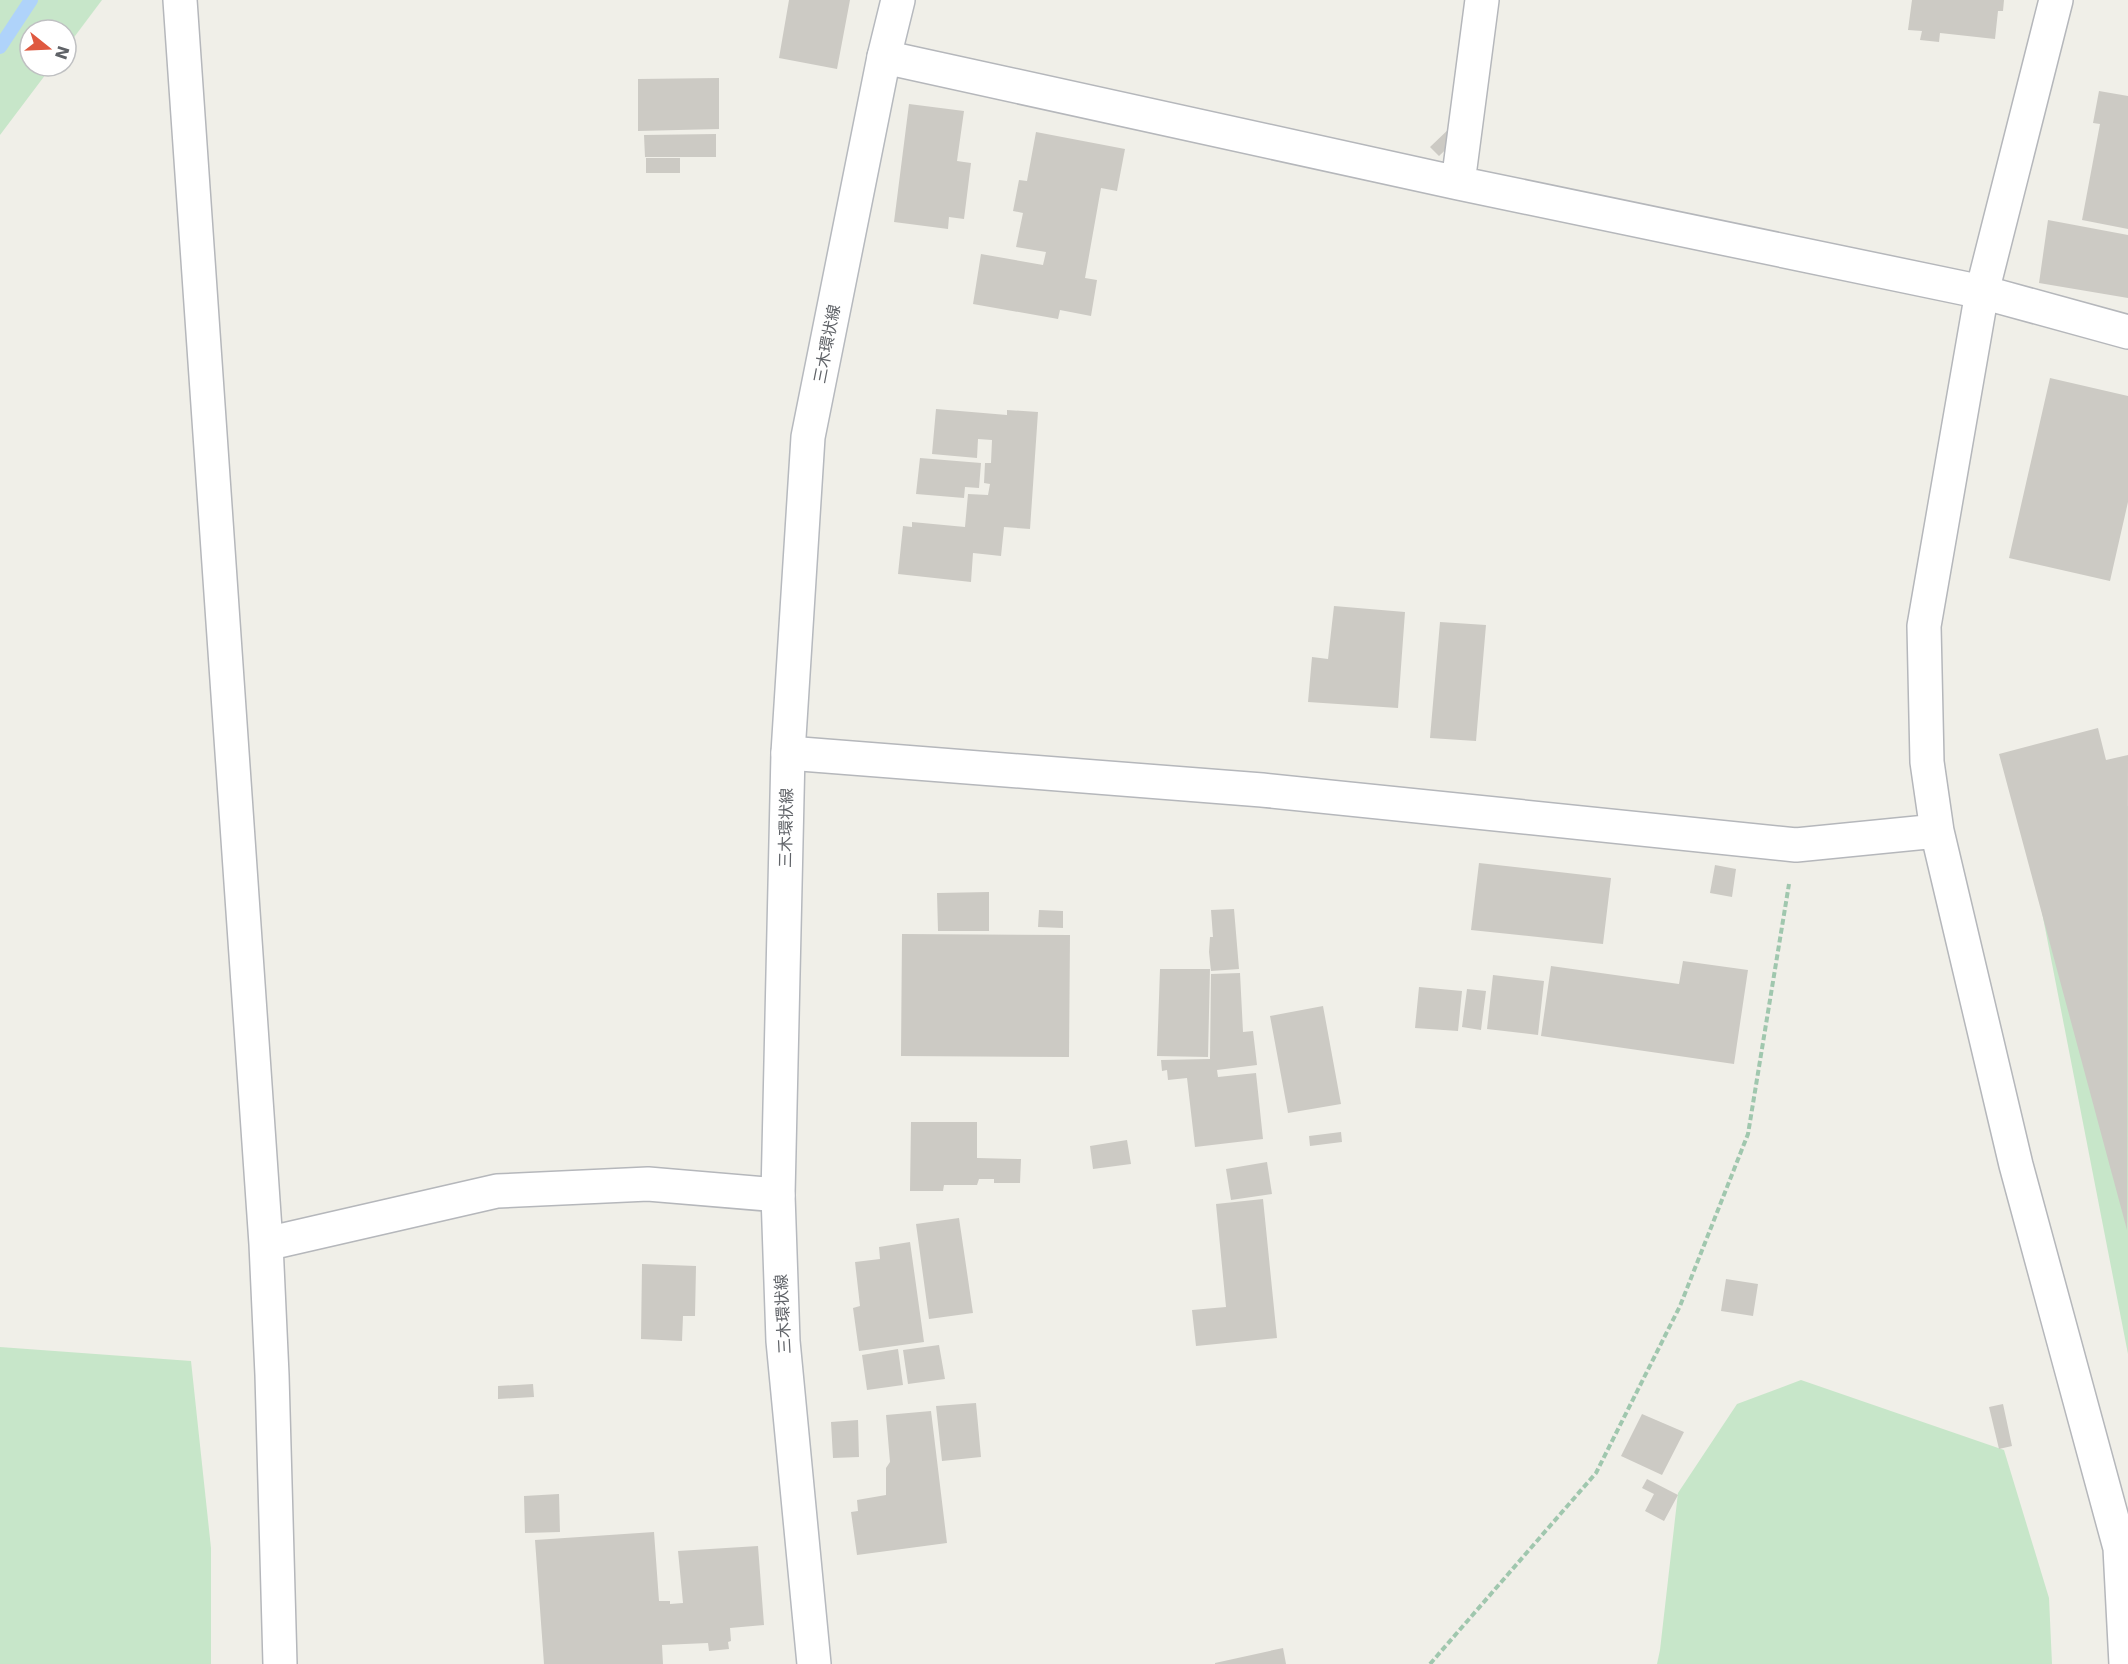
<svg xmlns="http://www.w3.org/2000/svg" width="2128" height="1664" font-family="'DejaVu Sans','Noto Sans JP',sans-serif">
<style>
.green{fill:#c7e6c9}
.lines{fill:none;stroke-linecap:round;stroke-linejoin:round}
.stream{stroke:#afd3fa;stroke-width:14}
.building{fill:#cccac4}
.minor-casing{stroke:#b5b7bb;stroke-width:36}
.tertiary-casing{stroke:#b5b7bb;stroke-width:36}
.secondary-casing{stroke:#b6b9be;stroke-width:36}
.path{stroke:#a0c7ae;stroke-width:4;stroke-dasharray:6 3;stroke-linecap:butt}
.minor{stroke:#fff;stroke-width:33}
.tertiary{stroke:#fff;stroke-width:33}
.secondary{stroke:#fff;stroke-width:33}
.labels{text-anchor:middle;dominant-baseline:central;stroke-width:6;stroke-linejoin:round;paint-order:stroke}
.street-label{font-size:16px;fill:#5f6267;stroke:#fff}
</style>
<rect width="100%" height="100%" fill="#f0efe8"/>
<!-- green -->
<path class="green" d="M0,0H102L66,48V30H30V66H52L0,135Z
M2128,806V1354L2025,825Z
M0,1347L191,1361L211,1548V1664H0Z
M1801,1380L2004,1450L2049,1598L2052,1664H1657L1660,1650L1678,1493L1737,1404Z"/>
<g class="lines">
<!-- stream -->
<path class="stream" d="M0,47L31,0"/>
</g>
<!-- building -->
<path class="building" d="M789,0H850L837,69L779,58Z
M1912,0H2004L2003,11H1998L1995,39L1940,33L1939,42L1920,40L1922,31L1908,30Z
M719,78V129L638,131V79Z
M2099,91L2128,96V229L2082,220L2100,124L2093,123Z
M909,104L964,111L957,161L971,163L964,219L949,217L948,229L894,222Z
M1452,126L1461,135L1439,156L1430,147Z
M1036,132L1125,149L1117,191L1101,188L1085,278L1097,280L1091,316L1060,310L1058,319L973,304L981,254L1043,265L1046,252L1016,247L1023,213L1013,211L1019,180L1027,181Z
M716,134V157H645L644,135Z
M646,158H680V173H646Z
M2048,220L2128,235V298L2039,283Z
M2050,378L2128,396V502L2110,581L2009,558Z
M936,409L1007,415V410L1038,412L1030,529L1004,527L1001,556L973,553L971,582L898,574L903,526L912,527V522L965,527L968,494L988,495L990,484L984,483L985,463H991L992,440L978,439L977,458L932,454Z
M920,458L981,463L979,488L965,487L964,498L916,494Z
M1334,606L1405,612L1398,708L1308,702L1312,657L1328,659Z
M1440,622L1486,625L1476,741L1430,738Z
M2098,728L2106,760L2128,755L2127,1230L1999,754Z
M1479,863L1611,878L1603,944L1471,930Z
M1715,865L1736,869L1732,897L1710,893Z
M989,892V931H938L937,893Z
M1234,909L1239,969L1211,971L1209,952L1210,937H1213L1211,910Z
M1039,910L1063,911V928L1038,927Z
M902,934L1070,935L1069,1057L901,1056Z
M1683,961L1748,970L1734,1064L1541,1036L1551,966L1679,984Z
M1160,969H1210L1208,1057L1157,1056Z
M1240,973L1243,1032L1253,1031L1257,1065L1217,1070L1218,1077L1256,1073L1263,1139L1195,1147L1187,1078L1168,1080L1167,1070L1162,1071L1161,1060L1210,1059L1211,974Z
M1493,975L1544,981L1538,1035L1487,1029Z
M1419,987L1462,991L1458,1031L1415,1028Z
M1467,989L1486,991L1481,1030L1462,1027Z
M1323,1006L1341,1104L1288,1113L1270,1016Z
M911,1122H977V1158L1021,1159L1020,1183H994V1179H979L977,1185H944L943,1191H910Z
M1341,1132L1342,1142L1310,1146L1309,1136Z
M1127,1140L1131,1164L1093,1169L1090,1146Z
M1267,1162L1272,1194L1231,1200L1226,1169Z
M1263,1199L1277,1338L1196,1346L1192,1310L1226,1307L1216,1204Z
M959,1218L973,1313L929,1319L916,1224Z
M910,1242L924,1342L859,1351L853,1308L860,1306L855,1262L880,1259L879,1247Z
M642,1264L696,1266L695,1316H683L682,1341L641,1339Z
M1726,1279L1758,1284L1753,1316L1721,1311Z
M939,1345L945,1379L908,1384L903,1350Z
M898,1349L903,1385L867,1390L862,1355Z
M533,1384L534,1397L498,1399V1386Z
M976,1403L981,1457L942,1461L936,1406Z
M2003,1404L2012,1446L1999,1449L1989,1407Z
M931,1411L947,1543L857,1555L851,1512L858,1511L857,1500L886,1495V1468L890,1462L886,1415Z
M1642,1414L1684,1432L1662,1475L1621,1456Z
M858,1420L859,1457L833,1458L831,1422Z
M1647,1479L1678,1495L1664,1521L1645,1511L1654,1494L1642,1488Z
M559,1494L560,1532L525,1533L524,1496Z
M654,1532L659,1601H670V1604L683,1603L678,1551L758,1546L764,1625L730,1628L731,1641L728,1642L729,1649L709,1651L708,1643L662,1645L663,1664H544L535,1540Z
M1283,1648L1286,1664H1215V1663Z"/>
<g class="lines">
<!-- minor casing -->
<g class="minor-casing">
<path id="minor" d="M180,0L266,1244L272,1375L280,1664
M884,57L1458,183L1982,292L2056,0
M1458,183L1482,0
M266,1244L497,1191L648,1184L778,1195"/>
</g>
<!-- tertiary casing -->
<g class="tertiary-casing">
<path id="tertiary" d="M788,753L1262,790L1796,845L1937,831
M2126,1664L2120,1548L2016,1165L1937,831L1927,762L1924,626L1982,292L2128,332"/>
</g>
<!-- secondary casing -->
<g class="secondary-casing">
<path id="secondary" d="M814,1664L783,1341L778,1195L788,753L808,437L884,57L898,0"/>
</g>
<!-- path -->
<path class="path" d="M1430,1664L1596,1473L1680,1306L1748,1134L1789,884"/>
<!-- minor -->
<use href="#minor" class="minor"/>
<!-- tertiary -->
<use href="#tertiary" class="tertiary"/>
<!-- secondary -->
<use href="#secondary" class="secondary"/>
</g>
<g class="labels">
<!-- street labels -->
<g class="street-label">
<text transform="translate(827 344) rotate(-79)">三木環状線</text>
<text transform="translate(786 828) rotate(-89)">三木環状線</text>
<text transform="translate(783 1314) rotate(-93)">三木環状線</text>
</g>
</g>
<!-- north arrow -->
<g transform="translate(48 48) rotate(108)"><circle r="28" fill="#ffffff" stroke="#bfc0c2" stroke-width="1.5"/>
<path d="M0-4.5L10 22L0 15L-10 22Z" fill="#df5940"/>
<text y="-9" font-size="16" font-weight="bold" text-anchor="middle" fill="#5f6267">N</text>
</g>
</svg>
